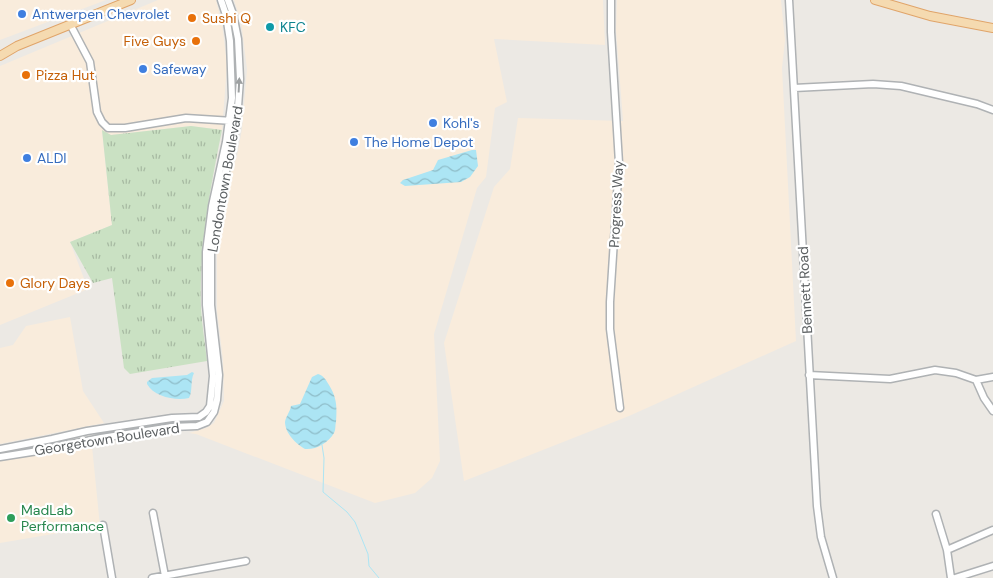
<svg xmlns="http://www.w3.org/2000/svg" width="993" height="578" font-family="'DM Sans',sans-serif">
<style>
.commercial{fill:#f9ecdc}
.grass{fill:url(#grass-tufts)}
.water{fill:url(#water-waves)}
.lines{fill:none;stroke-linecap:round;stroke-linejoin:round}
.stream{stroke:#ace5f4;stroke-width:1}
.minor-casing{stroke:#afb2b4;stroke-width:9}
.major-casing{stroke:#e0a469;stroke-width:10}
.minor{stroke:#fff;stroke-width:6}
.major{stroke:#f5dab0;stroke-width:8}
.oneway{fill:#9da0a1}
.shop-dot{fill:#3f7fe0;stroke:#fff;stroke-width:2}
.food-dot{fill:#e8710a;stroke:#fff;stroke-width:2}
.culture-dot{fill:#0f9aa8;stroke:#fff;stroke-width:2}
.leisure-dot{fill:#2e9e5b;stroke:#fff;stroke-width:2}
.labels{text-anchor:middle;dominant-baseline:central;stroke-width:4.5;stroke-linejoin:round;paint-order:stroke}
.shop-label{font-size:14px;fill:#366cbe;stroke:#fff;text-anchor:start}
.food-label{font-size:14px;fill:#c56008;stroke:#fff;text-anchor:start}
.culture-label{font-size:14px;fill:#0d838f;stroke:#fff;text-anchor:start}
.street-label{font-size:14px;fill:#5c6062;stroke:#fff}
.leisure-label{font-size:14px;fill:#27864d;stroke:#fff;text-anchor:start}
</style>
<defs>
<pattern id="grass-tufts" width="24" height="20" patternUnits="userSpaceOnUse" patternTransform="scale(1.25)"><rect width="24" height="20" fill="#cae1c3"/><path d="M3 7l-1-3M5 7V3M7 7l1-3M15 17l-1-3M17 17v-4M19 17l1-3" fill="none" stroke="#a7baa2"/></pattern>
<pattern id="water-waves" width="16" height="10" patternUnits="userSpaceOnUse" patternTransform="scale(1.25)"><rect width="16" height="10" fill="#ace5f4"/><path d="M0 5q4-4 8 0t8 0" fill="none" stroke="#8fbdc9"/></pattern>
</defs>
<rect width="100%" height="100%" fill="#ece9e4"/>
<!-- commercial -->
<path class="commercial" d="M0,0H106L0,40Z
M158,0H216L222,24L227,65L222,130L191,126L111,135L102,131L112,225L70,242L88,289L0,325V66Z
M234,0H603L605,45L494,39L507,102L495,108L486,177L477,188L434,334L440,461L432,478L415,493L375,503L196,434L189,433L206,428L214,423L224,401L223,360L217,311V237L222,200L237,156L242,129L247,69L241,21Z
M617,0H781L785,40L782,68L796,341L629,416L464,481L444,343L494,187L510,169L518,118L623,121L616,30Z
M70,317L83,391L104,423L0,444V348L13,345L26,326Z
M92,446L100,526L0,543V461Z"/>
<!-- grass -->
<path class="grass" d="M191,126L222,130C210,189 199,247 201,308C202,325 205,343 207,361L130,374L124,368L112,278L93,283L70,242L112,225L102,130L111,135Z"/>
<!-- water -->
<path class="water" d="M472,150H476L478,166L470,177L461,182L405,186L400,183L403,180L433,170L438,160Z
M192,372L194,373C190,381 193,391 189,398C176,401 154,397 147,384V382L152,378L187,375Z
M318,374C324,376 326,380 329,385C337,398 337,407 336,422C335,426 336,429 334,433C328,443 316,450 305,449C296,444 285,433 285,422C286,416 290,412 291,406L300,404L312,377Z"/>
<g class="lines">
<!-- stream -->
<path class="stream" d="M322,445L324,458L323,492L347,512L355,522L368,554L369,566L379,578"/>
<!-- minor casing -->
<g class="minor-casing">
<path id="minor" d="M611,0V32L619,163L610,302V329L620,408
M789,0L817,506L821,537L833,578
M70,24L90,62L97,112L102,122L108,128H125L186,118L233,121
M794,88L873,84L901,86L977,104L993,110
M809,375L890,379L935,370L956,373L976,380
M976,380L984,398L993,411
M976,380L993,377
M0,449L52,439L87,431L172,418L199,417L206,412L210,406L213,376L206,305V252L212,206L226,142L232,98L230,41L226,15L221,0
M0,457L38,451L101,438L172,427L197,426L207,422L214,412L217,400L219,375L211,305V252L217,207L233,143L237,121L240,79L238,39L233,14L228,0
M153,513L165,576
M936,514L947,550L951,578
M103,525L112,578
M947,550L993,530
M152,578L246,561
M955,578L993,566"/>
</g>
<!-- major casing -->
<g class="major-casing">
<path id="major" d="M875,0L930,16L993,28
M0,56L17,46L131,0"/>
</g>
<!-- minor -->
<use href="#minor" class="minor"/>
<!-- major -->
<use href="#major" class="major"/>
</g>
<!-- one-way arrows -->
<defs><path id="oneway-solid" d="M-6-.8H1V-3.2L6.5 0L1 3.2V.8H-6Z" transform="scale(1.25)"/></defs>
<use class="oneway" href="#oneway-solid" transform="translate(239 85) rotate(-87)"/>
<!-- markers -->
<g class="shop-dot">
<circle cx="22" cy="14" r="5"/>
<circle cx="143" cy="69" r="5"/>
<circle cx="433" cy="123" r="5"/>
<circle cx="354" cy="142" r="5"/>
<circle cx="27" cy="158" r="5"/>
</g>
<g class="food-dot">
<circle cx="192" cy="18" r="5"/>
<circle cx="196" cy="41" r="5"/>
<circle cx="26" cy="75" r="5"/>
<circle cx="10" cy="283" r="5"/>
</g>
<circle class="culture-dot" cx="270" cy="27" r="5"/>
<circle class="leisure-dot" cx="11" cy="518" r="5"/>
<g class="labels">
<!-- shop labels -->
<g class="shop-label">
<text x="32" y="14">Antwerpen Chevrolet</text>
<text x="153" y="69">Safeway</text>
<text x="443" y="123">Kohl's</text>
<text x="364" y="142">The Home Depot</text>
<text x="37" y="158">ALDI</text>
</g>
<!-- food labels -->
<g class="food-label">
<text x="202" y="18">Sushi Q</text>
<text x="186" y="41" text-anchor="end">Five Guys</text>
<text x="36" y="75">Pizza Hut</text>
<text x="20" y="283">Glory Days</text>
</g>
<!-- culture labels -->
<g class="culture-label">
<text x="280" y="27">KFC</text>
</g>
<!-- street labels -->
<g class="street-label">
<text transform="translate(225 179) rotate(-80)">Londontown Boulevard</text>
<text transform="translate(616 204) rotate(-87)">Progress Way</text>
<text transform="translate(805 290) rotate(-93)">Bennett Road</text>
<text transform="translate(107 439) rotate(-9)">Georgetown Boulevard</text>
</g>
<!-- leisure labels -->
<g class="leisure-label">
<text x="21" y="510">MadLab<tspan x="21" dy="16">Performance</tspan></text>
</g>
</g>
</svg>
